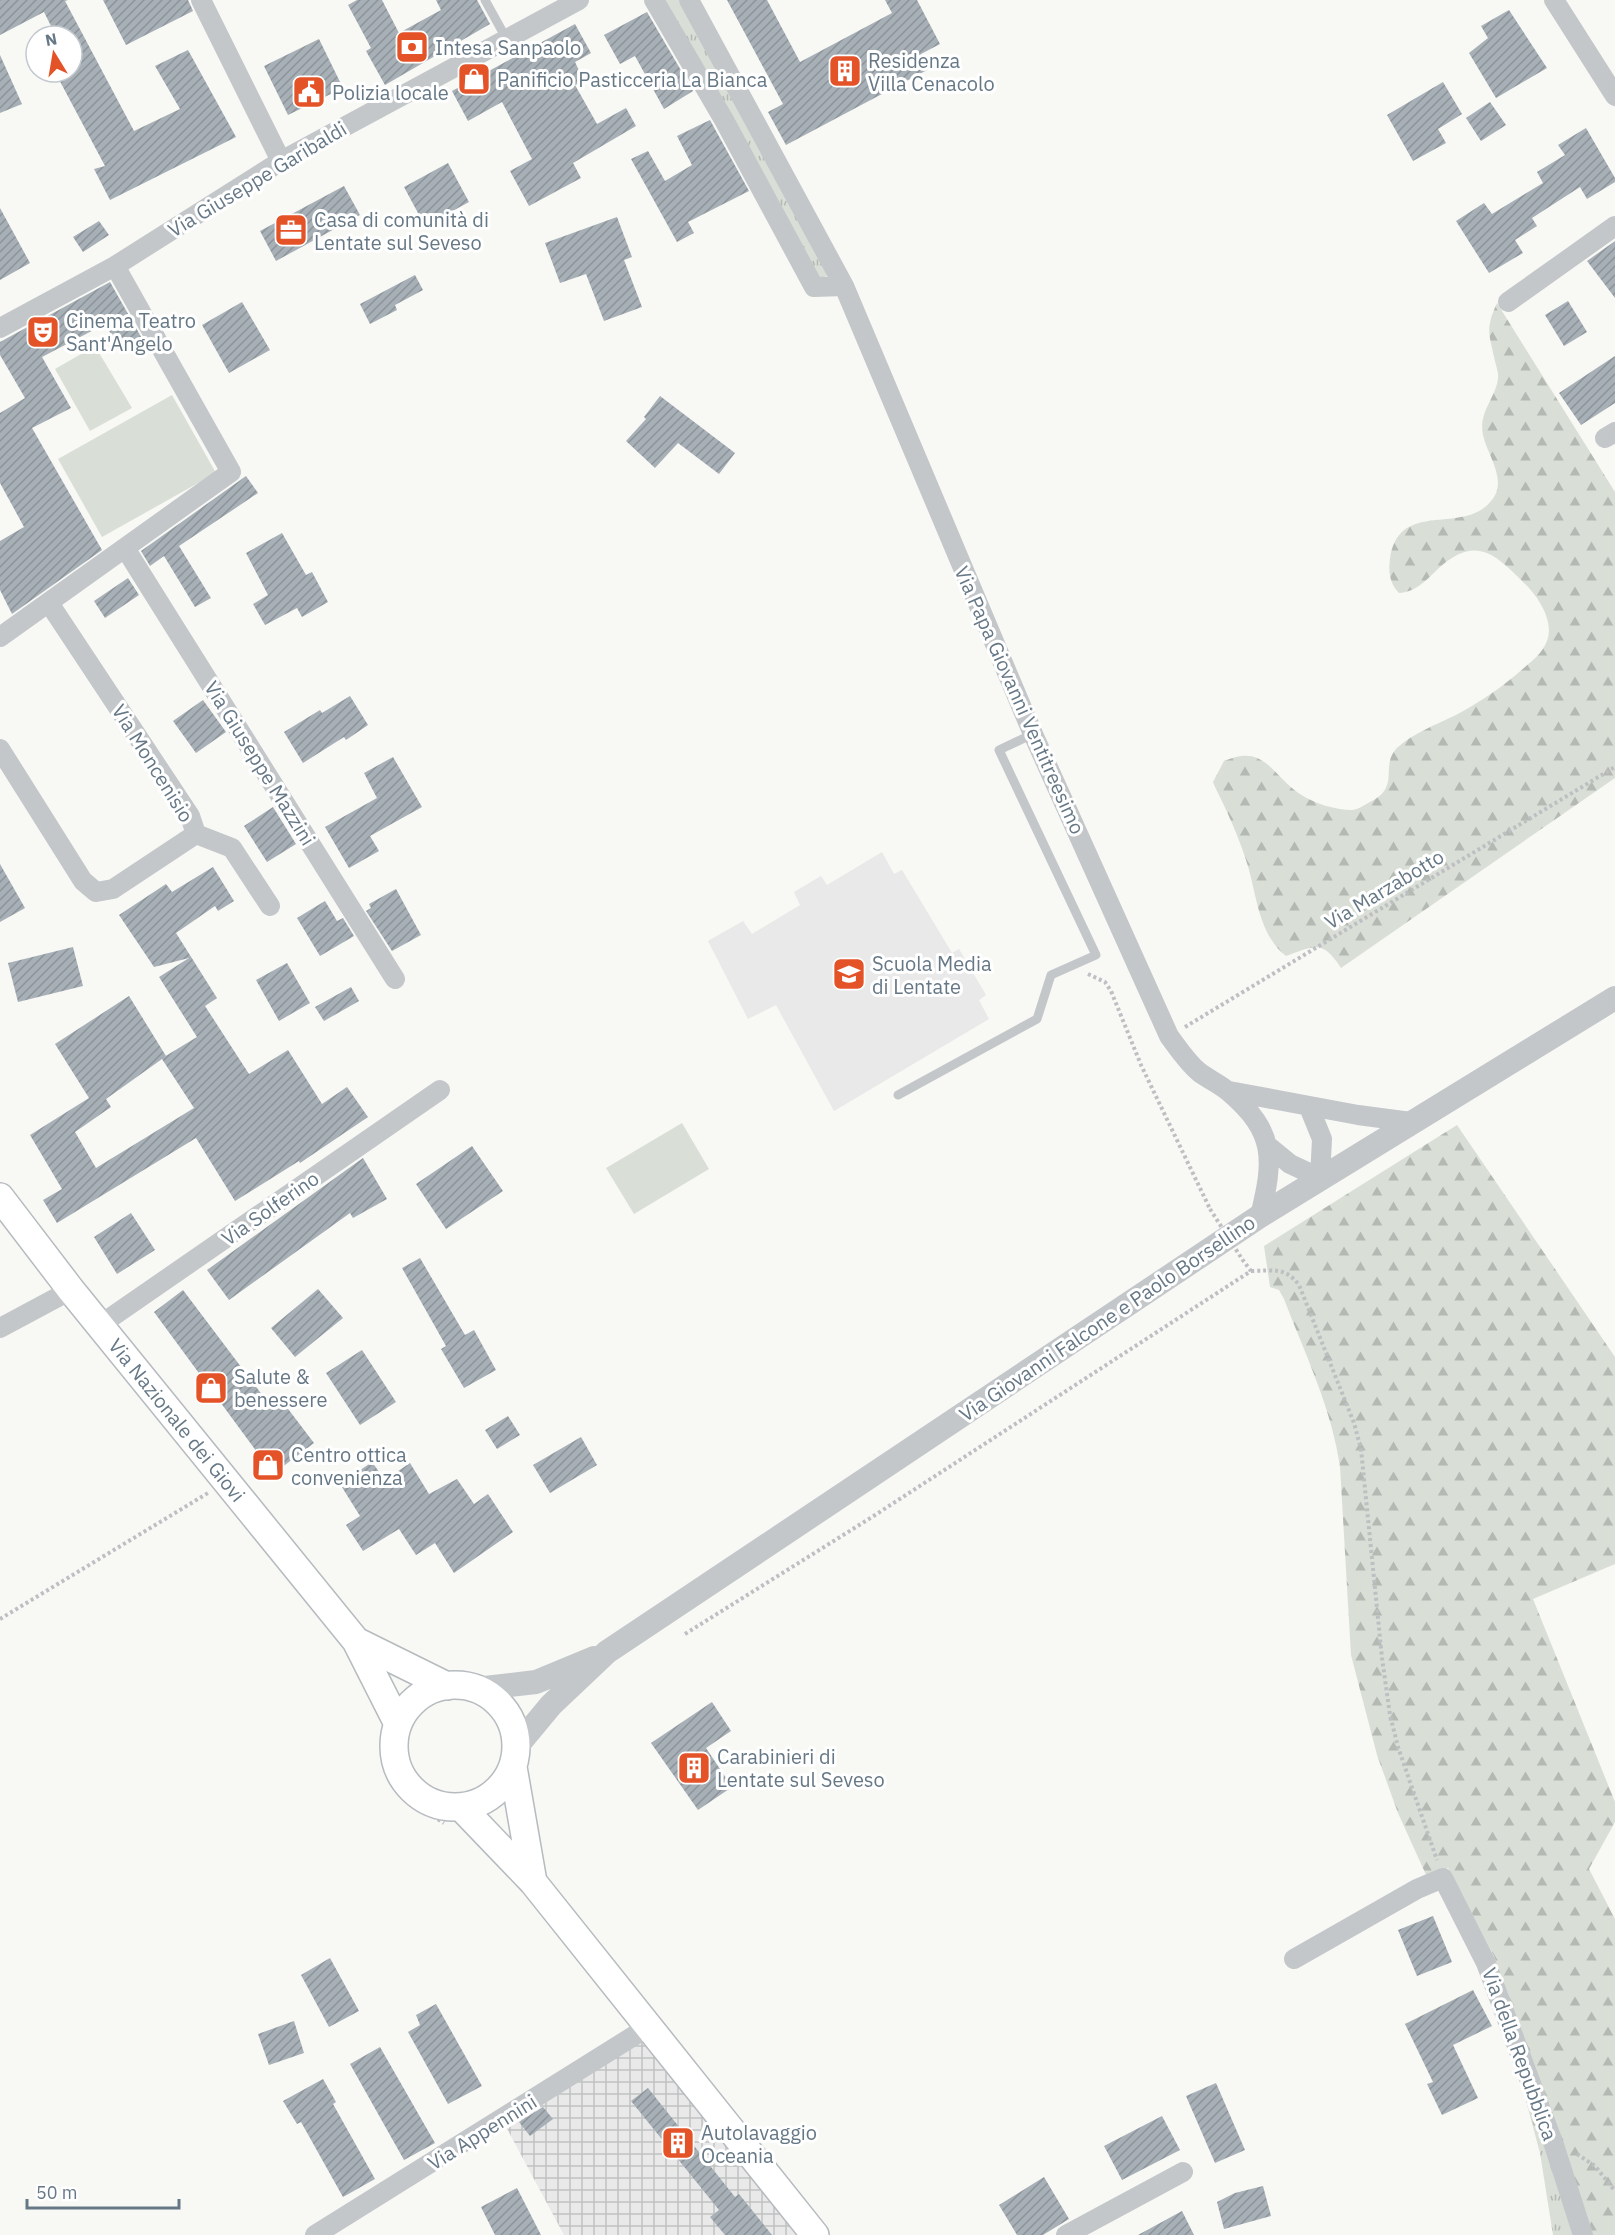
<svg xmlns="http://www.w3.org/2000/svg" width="1615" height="2235" font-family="'IBM Plex Sans',sans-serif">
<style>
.built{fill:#e8e9e8}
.industrial{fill:url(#industrial-grid)}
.grass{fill:url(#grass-tufts)}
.forest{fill:url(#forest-firs)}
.pitch{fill:#d9dfd6}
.building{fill:url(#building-hatch);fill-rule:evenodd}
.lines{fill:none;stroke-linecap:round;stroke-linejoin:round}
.secondary-casing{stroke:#b5bbbf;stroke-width:30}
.path{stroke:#bdbfc2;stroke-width:4;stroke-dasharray:3 3;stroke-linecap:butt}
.service{stroke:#c3c7ca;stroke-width:9}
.minor{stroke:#c3c7ca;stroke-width:20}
.tertiary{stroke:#c3c7ca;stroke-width:24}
.secondary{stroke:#fff;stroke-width:27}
.path-bridge{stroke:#bdbfc2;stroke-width:4;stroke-dasharray:3 3;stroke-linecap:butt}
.labels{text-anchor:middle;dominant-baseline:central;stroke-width:6;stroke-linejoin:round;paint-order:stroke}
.poi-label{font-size:20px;fill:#667886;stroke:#fff;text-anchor:start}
.street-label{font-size:20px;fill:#667886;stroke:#fff}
</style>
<defs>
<pattern id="industrial-grid" width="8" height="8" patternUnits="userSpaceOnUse" patternTransform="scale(1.5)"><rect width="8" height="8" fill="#e8e9e8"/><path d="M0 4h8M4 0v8" fill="none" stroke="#c0c2c2"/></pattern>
<pattern id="grass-tufts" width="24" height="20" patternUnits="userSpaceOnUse" patternTransform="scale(1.5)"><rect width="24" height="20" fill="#d9dfd6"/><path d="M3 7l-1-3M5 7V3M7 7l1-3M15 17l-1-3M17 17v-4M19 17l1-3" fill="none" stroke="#b4bab3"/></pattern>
<pattern id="forest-firs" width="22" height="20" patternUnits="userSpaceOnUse" patternTransform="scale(1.5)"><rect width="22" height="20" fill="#d9dfd6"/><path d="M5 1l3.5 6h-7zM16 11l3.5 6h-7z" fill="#b4bab3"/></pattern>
<pattern id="building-hatch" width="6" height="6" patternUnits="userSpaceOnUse" patternTransform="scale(1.5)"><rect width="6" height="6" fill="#a7b0b6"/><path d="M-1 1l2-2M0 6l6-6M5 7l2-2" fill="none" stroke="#8c949a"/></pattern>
</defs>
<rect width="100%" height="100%" fill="#f8f8f5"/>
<!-- built -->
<path class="built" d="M882,852L894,874L902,870L952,953L959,949L986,995L979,1000L989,1019L834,1111L776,1005L748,1019L708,941L743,921L752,934L800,905L794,892L821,876L827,885Z"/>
<!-- industrial -->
<path class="industrial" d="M647,2032L808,2235H564L504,2123Z"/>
<!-- grass -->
<path class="grass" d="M665,0H679L828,275L820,280Z
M1529,2095L1575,2235H1553L1540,2153L1525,2097Z"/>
<!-- forest -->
<path class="forest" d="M1497,303L1615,492V778L1341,968C1322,939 1315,946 1286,956C1257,933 1257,892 1246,860C1238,835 1227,811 1215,787L1213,782L1224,761C1265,743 1271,775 1300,794C1313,803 1335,810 1352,810C1357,810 1363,806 1368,803C1403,787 1378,766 1398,747C1414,733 1435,725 1454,716C1479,703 1504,686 1525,667C1533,660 1542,653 1546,643C1556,623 1538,596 1524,583C1495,554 1476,535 1439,568C1427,579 1417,592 1399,593C1390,584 1388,572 1390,559C1399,496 1467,539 1494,497C1506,478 1487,454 1483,435C1478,412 1496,398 1498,378C1499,373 1496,366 1495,361C1489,334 1485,329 1497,303Z
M1457,1125L1615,1357V1564L1533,1599L1615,1802V1822L1589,1869L1615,1919V2235H1593L1568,2158L1494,1956L1448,1868L1427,1877L1398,1813L1377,1755L1351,1655L1340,1467C1332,1409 1305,1354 1284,1299L1279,1290L1270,1287L1264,1246Z"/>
<!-- pitch -->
<path class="pitch" d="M95,346L132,408L90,431L55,369Z
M172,395L216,473L102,537L58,459Z
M682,1123L709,1169L634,1214L606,1168Z"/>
<!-- building -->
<path class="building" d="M0,0H68L65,1L134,131L180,109L155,66L188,50L236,137L110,200L94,169L105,166L55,72H72V36H56L44,12L0,35Z
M103,0H188L193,11L126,45Z
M357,0H382L399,33L441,10L436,0H477L490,24L385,85L366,51L371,48L348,5Z
M727,0H767L800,62L892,13L885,0H917L940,44L921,54L929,69L786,145L768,112L783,104Z
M1509,10L1547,68L1496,98L1469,53L1488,38L1481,26Z
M647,12L693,91L664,109L635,56L620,64L604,35Z
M575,24L591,53L575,62L584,81L575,85L597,124L626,108L636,126L573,163L581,178L529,206L510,171L532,159L502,102L468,121L452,91Z
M319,39L343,88L288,115L264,66Z
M0,55L22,104L0,113Z
M1443,82L1462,114L1438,129L1446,143L1413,161L1387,115Z
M1490,102L1506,125L1481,141L1466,118Z
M710,120L749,191L688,222L694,233L677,242L631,159L648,151L665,181L692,165L677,136Z
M1586,128L1615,178V182L1587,199L1580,187L1532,218L1537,226L1515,240L1523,253L1489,273L1456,221L1484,203L1492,214L1543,183L1537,172L1565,155L1558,145Z
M448,163L469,202L425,226L404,187Z
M344,186L360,215L276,261L260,231Z
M0,208L30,263L0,280Z
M617,217L632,257L624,260L642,307L604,321L586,274L560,283L545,243Z
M99,221L109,235L83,252L73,237Z
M1615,241V298L1587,261Z
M415,275L423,290L395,305L397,310L370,324L360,304Z
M110,282L144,342L123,354L105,324L42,357L71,408L32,428L102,550L12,614L0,590V541L24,527L0,483V413L25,398L0,355V342Z
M1568,301L1587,332L1564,346L1545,315Z
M242,302L270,350L229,373L202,325Z
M1615,356V403L1581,425L1559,393Z
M660,396L735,453L719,474L678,443L655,468L626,441L646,419L644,417Z
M246,476L258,493L179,546L211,598L195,607L164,556L150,566L141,551Z
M282,533L306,575L312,572L328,602L302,617L297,608L265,625L253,604L268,595L246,553Z
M128,578L139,595L105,618L94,601Z
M350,696L368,725L346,740L344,737L303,763L284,732L320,710L322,713Z
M203,700L226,732L196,753L173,721Z
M393,757L422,807L370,836L379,851L349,868L325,827L377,798L364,773Z
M273,807L296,844L267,862L244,826Z
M0,864L25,908L0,922Z
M213,867L234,901L218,911L215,906L176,933L217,998L205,1006L249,1074L288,1050L322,1104L347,1087L368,1117L300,1163L299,1161L235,1201L196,1138L57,1223L43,1200L62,1189L30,1135L89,1098L55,1044L129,996L166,1056L164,1057L197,1037L159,977L189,958L154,967L119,915L166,884L172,892ZM162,1059L194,1108L96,1168L75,1132L111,1107L106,1099Z
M396,889L421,935L392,951L366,911L371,908L369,904Z
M325,901L337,921L343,918L354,936L320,956L297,918Z
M73,947L83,986L18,1002L8,963Z
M287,963L310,1003L279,1021L256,980Z
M351,987L359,1001L324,1021L315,1007Z
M472,1146L503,1191L446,1229L416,1184Z
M363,1158L387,1199L353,1218L350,1213L229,1300L207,1270Z
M131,1213L155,1250L117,1274L94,1237Z
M420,1258L465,1335L474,1330L496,1370L464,1388L441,1349L446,1346L402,1268Z
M318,1289L343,1318L295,1357L271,1328Z
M183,1290L269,1404L279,1397L314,1443L273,1474L154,1312Z
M362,1350L396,1402L360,1425L326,1373Z
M508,1416L520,1435L497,1449L485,1430Z
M581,1437L597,1465L550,1493L533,1465Z
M372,1462L385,1480L410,1463L429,1494L457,1479L474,1504L488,1494L513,1532L454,1573L435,1543L416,1555L399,1529L363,1551L346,1525L360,1516L340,1484Z
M712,1702L731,1731L706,1748L732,1787L698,1810L651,1743Z
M1433,1916L1452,1962L1417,1976L1398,1930Z
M330,1958L359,2011L329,2027L301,1975Z
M1473,1990L1492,2026L1453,2045L1478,2098L1442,2115L1427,2084L1433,2082L1405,2024Z
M436,2004L482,2086L448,2104L408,2032L420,2025L416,2015Z
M294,2021L304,2053L269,2065L258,2034Z
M380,2047L435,2143L404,2160L350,2064Z
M323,2079L336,2102L333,2104L375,2179L343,2197L301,2122L297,2124L283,2101Z
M1216,2083L1245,2150L1215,2163L1186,2096Z
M648,2088L735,2197L739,2194L772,2235H725L710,2217L719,2210L631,2101Z
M543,2107L553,2119L530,2136L519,2122Z
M1162,2116L1180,2150L1122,2180L1104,2146Z
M1044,2177L1069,2219L1043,2235H1017L999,2205Z
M1263,2186L1271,2216L1224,2229L1217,2202L1235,2193Z
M517,2188L541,2235H495L481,2207Z
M1182,2211L1194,2235H1138Z"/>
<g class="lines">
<!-- secondary casing -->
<g class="secondary-casing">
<path id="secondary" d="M0,1197L71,1290L356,1641L398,1724
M356,1641L447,1686
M394 1746a61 61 0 1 1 122 0a61 61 0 1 1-122 0Z
M513,1767L533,1882
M461,1807L533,1882L815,2235"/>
</g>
<!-- path -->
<path class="path" d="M1088,974L1105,982L1111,991L1141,1065L1210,1209
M1185,1027L1615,767
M1251,1271C1272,1271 1285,1266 1299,1285L1354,1423L1361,1449L1382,1658L1390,1715L1398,1747L1437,1860
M0,1619L208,1493
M685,1634L872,1517L1251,1271L1242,1259
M384,1741C386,1764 390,1790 411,1804C421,1811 433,1816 444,1823
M1577,2154L1595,2166L1615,2191"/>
<!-- service -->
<path class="service" d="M485,0L506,38
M898,1095L1037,1019L1051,975L1096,955L999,750L1033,734"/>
<!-- minor -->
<path class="minor" d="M201,0L281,161
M654,0L724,120L814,287L844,286
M689,0L844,286L1033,734L1169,1036C1178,1048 1187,1062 1199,1072C1208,1079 1220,1084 1229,1092C1276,1132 1274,1160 1260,1216
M1554,0L1615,96
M1508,302L1615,226
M0,328L115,266L281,161L579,0
M1605,438L1615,432
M125,548L395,979
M49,603L190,816L196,834
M0,637L231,472L115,266
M0,749L83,881L96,892L113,889L196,834
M196,834L232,848L270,906
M1229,1091L1358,1115L1411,1122
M1268,1146L1290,1164L1320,1178L1322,1139L1309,1107
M100,1325L440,1090
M0,1328L71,1290
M1294,1959L1417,1889L1443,1878L1486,1963L1554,2145L1583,2235
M315,2235L648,2027
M1066,2235L1183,2172"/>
<!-- tertiary -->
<path class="tertiary" d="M476,1689L536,1682L594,1658
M517,1746L551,1705L607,1652L670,1610L1260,1216L1615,998"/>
<!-- secondary -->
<use href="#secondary" class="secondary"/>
<!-- path-bridge -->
<path class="path-bridge" d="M1210,1209L1242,1259"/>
</g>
<!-- icons -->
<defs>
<g id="bank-square" transform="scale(1.725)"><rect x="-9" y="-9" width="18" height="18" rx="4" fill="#e45328" stroke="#fff"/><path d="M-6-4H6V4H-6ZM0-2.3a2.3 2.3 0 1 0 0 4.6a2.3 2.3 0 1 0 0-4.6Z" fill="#fff"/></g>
<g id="building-square" transform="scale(1.725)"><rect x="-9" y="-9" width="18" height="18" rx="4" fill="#e45328" stroke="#fff"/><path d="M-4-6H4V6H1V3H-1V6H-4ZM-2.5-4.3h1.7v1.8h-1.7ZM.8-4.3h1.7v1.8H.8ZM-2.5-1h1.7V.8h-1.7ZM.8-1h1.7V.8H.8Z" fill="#fff"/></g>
<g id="shop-square" transform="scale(1.725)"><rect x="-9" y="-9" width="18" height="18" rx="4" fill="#e45328" stroke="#fff"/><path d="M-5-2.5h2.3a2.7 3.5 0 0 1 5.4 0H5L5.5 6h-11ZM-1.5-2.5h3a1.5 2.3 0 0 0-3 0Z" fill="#fff"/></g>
<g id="civic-square" transform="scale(1.725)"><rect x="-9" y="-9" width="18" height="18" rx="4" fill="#e45328" stroke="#fff"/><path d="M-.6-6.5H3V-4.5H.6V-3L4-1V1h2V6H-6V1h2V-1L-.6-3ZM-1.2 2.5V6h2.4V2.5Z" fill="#fff"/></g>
<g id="office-square" transform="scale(1.725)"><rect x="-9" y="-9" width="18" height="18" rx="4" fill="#e45328" stroke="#fff"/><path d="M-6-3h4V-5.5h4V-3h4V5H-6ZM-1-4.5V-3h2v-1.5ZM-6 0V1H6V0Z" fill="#fff"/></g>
<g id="theatre-square" transform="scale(1.725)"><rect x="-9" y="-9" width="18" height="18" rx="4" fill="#e45328" stroke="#fff"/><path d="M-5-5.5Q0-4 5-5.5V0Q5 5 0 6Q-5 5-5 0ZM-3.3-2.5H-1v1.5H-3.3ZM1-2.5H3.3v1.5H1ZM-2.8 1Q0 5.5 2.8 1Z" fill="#fff"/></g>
<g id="school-square" transform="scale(1.725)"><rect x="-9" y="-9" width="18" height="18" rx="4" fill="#e45328" stroke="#fff"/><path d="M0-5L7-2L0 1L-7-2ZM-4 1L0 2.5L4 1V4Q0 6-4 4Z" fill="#fff"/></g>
</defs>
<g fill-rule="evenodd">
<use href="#bank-square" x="412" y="47"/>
<use href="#building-square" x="845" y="71"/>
<use href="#shop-square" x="474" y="79"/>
<use href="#civic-square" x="309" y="92"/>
<use href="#office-square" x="291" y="230"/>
<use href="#theatre-square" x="43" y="332"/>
<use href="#school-square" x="849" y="974"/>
<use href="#shop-square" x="211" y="1388"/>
<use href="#shop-square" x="268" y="1465"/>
<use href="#building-square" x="694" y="1768"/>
<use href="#building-square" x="678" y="2143"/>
</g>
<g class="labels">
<!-- poi labels -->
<g class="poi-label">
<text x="435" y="47">Intesa Sanpaolo</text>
<text x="868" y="60">Residenza<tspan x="868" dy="23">Villa Cenacolo</tspan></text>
<text x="497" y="79">Panificio Pasticceria La Bianca</text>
<text x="332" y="92">Polizia locale</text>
<text x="314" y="219">Casa di comunità di<tspan x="314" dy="23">Lentate sul Seveso</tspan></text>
<text x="66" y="320">Cinema Teatro<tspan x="66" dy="23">Sant'Angelo</tspan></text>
<text x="872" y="963">Scuola Media<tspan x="872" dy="23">di Lentate</tspan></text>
<text x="234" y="1376">Salute &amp;<tspan x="234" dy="23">benessere</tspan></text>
<text x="291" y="1454">Centro ottica<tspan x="291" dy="23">convenienza</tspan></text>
<text x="717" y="1756">Carabinieri di<tspan x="717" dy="23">Lentate sul Seveso</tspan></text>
<text x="701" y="2132">Autolavaggio<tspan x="701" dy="23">Oceania</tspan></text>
</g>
<!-- street labels -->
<g class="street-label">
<text transform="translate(257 179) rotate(-31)">Via Giuseppe Garibaldi</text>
<text transform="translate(1020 700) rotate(66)">Via Papa Giovanni Ventitreesimo</text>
<text transform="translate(153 763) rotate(58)">Via Moncenisio</text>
<text transform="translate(260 763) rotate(58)">Via Giuseppe Mazzini</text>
<text transform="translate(1384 889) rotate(-31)">Via Marzabotto</text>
<text transform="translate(270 1208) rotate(-35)">Via Solferino</text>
<text transform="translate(1107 1318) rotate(-34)">Via Giovanni Falcone e Paolo Borsellino</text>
<text transform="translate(177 1420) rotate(51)">Via Nazionale dei Giovi</text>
<text transform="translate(1520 2054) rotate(70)">Via della Repubblica</text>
<text transform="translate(482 2132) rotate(-32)">Via Appennini</text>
</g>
</g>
<!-- north arrow -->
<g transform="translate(54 54) rotate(349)"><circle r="28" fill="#ffffff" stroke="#c2c9cf" stroke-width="1.5"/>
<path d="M0-4.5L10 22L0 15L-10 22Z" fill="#e45328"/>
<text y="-9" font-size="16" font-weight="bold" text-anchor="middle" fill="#667886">N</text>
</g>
<!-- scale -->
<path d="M27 2199v9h152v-9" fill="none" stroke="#667886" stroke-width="3"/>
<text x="36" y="2199" font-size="18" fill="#667886" stroke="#ffffff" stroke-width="4.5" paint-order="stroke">50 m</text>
</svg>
